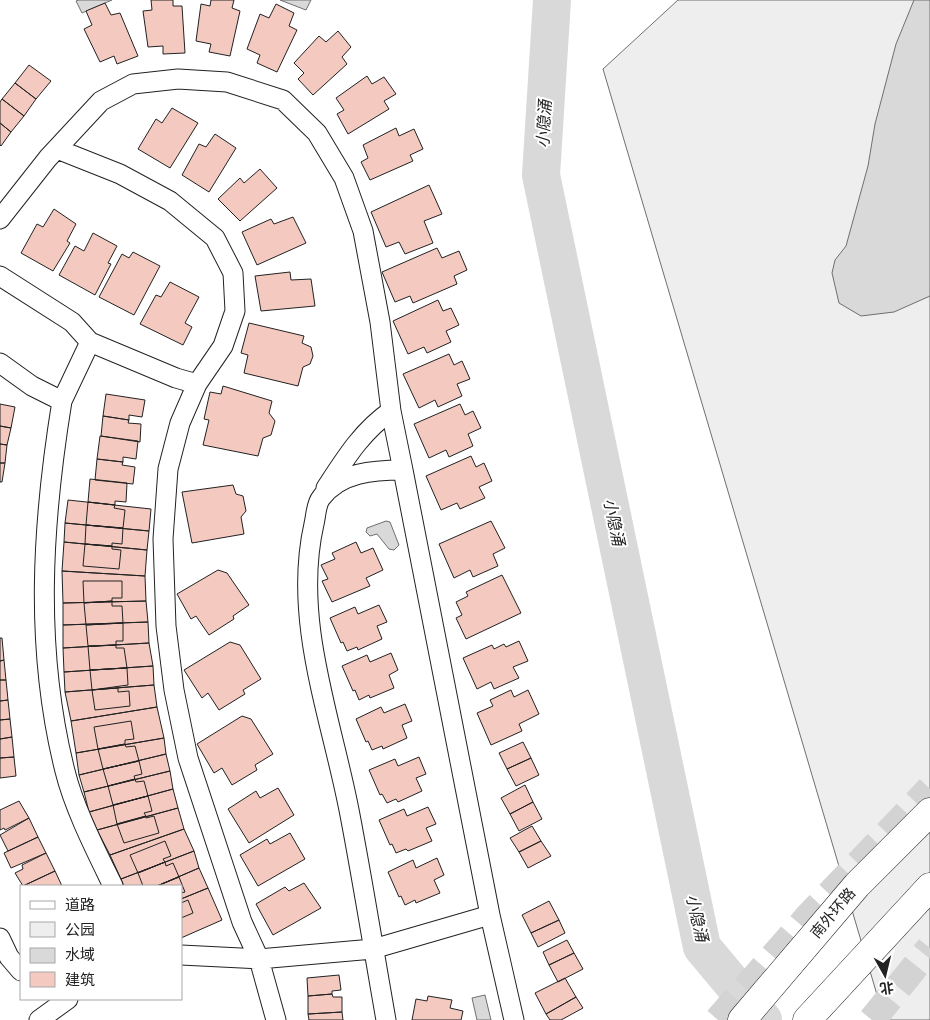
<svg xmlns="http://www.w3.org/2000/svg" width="930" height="1020" font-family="Roboto,'Noto Sans SC',sans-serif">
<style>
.green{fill:#eee;stroke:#6f6f6f}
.water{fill:#d9d9d9;stroke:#6f6f6f}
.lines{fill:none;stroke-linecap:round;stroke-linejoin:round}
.river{stroke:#d9d9d9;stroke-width:38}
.building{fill:#f3c9c0;stroke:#222}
.motorway-tunnel{stroke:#d3d3d3;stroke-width:28;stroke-dasharray:28 14;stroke-linecap:butt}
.minor-casing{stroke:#222;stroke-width:21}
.trunk-casing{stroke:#222;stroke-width:29}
.minor{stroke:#fff;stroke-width:19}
.trunk{stroke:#fff;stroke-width:28}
.labels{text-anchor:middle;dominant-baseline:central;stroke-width:4;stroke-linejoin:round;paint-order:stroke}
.street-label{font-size:15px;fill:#222;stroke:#fff}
.water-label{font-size:16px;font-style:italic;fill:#222;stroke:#fff}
</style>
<rect width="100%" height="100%" fill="#fff"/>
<!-- green -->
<path class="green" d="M678,0H930V1020H882L883,1015L603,69Z"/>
<!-- water -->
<path class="water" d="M79,0H112L82,13L76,1Z
M280,0H311L306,10Z
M914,0H930V296L894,312L861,316L839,303L832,273L835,260L846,246L868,166L875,124L896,44Z
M386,521L390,522L399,545L394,550L389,549L377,534L370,536L366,532L367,528Z
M485,995L491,1020H477L472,998Z"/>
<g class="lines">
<!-- river -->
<path class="river" d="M552,0L541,175L702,947L763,1020"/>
</g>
<!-- building -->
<path class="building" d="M151,0H173V6H182L185,53L163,54V46L148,47L143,11L152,10Z
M211,0H234L232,8L240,11L230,56L209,52L211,44L196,41L201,4L210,6Z
M105,3L111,15L120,13L138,56L117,64L114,56L100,62L84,29L92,25L86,11Z
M276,4L294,13L289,26L297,30L277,72L257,63L260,55L247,49L260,14L269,18Z
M338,31L351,47L342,57L347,64L313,95L298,79L304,73L294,63L319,36L326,42Z
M29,65L51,81L36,99L15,83Z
M367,76L372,84L384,77L396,94L384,101L389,109L348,134L337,114L344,110L336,98Z
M15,83L36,99L24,116L2,99Z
M2,99L24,116L11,132L0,123V102Z
M172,108L198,123L170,168L138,149L156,119L162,123Z
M0,123L11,132L1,146L0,145Z
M396,128L399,136L414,129L423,149L410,155L413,161L370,180L361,162L368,158L363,145Z
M215,134L236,148L209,192L182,175L199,144L206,147Z
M260,169L277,188L240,221L218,199L240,178L244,183Z
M429,185L442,214L424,221L433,243L405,254L399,242L386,247L371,212Z
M54,209L76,224L67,241L70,243L53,271L21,253L37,224L43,227Z
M293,217L306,243L257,265L242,232L271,219L274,224Z
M93,233L117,246L108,263L111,264L95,295L59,275L75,246L84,251Z
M437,248L442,258L459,251L467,270L454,276L457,284L413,303L410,296L395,302L382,272Z
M133,252L160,266L134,315L99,297L122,254L129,258Z
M290,272L291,280L311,279L315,306L261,311L255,276Z
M170,282L199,297L185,323L192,327L183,345L140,324L156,295L161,297Z
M438,300L443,311L451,308L459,325L446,331L451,342L427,353L424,347L408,354L393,321Z
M249,323L304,336L302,343L311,347L313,356L310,364L303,367L298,386L244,373L248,355L241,353Z
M449,354L454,365L462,361L470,379L457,384L462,396L438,407L435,400L419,408L403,374Z
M223,386L272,401L269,413L275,421L271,435L263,438L258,456L203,445L209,420L204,419L210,392L221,394Z
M106,394L145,400L142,417L129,415V420L103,416Z
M0,404L15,407L11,428L0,426Z
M460,404L465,415L473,411L481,428L468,434L473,446L449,457L446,450L429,458L414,424Z
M103,416L129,420L128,423L141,424L140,442L101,436Z
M0,426L11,428L7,445L0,444Z
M100,436L138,441L136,459L123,457V462L97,459Z
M0,444L7,445L5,463H0Z
M471,456L476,467L484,463L492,481L479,487L485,498L460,509L457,503L441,510L426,476Z
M97,459L123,462L122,465L135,467L133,484L95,480Z
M0,463H5L2,482H0Z
M90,479L127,483L126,502L115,501V505L88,502Z
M233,485L236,494L243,496L246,511L241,517L244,534L192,543L182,492Z
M68,500L151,509L149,531L65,523Z
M88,502L115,505L114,508L125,510L123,528L86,525Z
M491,521L505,548L493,554L498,566L473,577L470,570L454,578L439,544Z
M65,523L149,531L147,550L64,542Z
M86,525L123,528L122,544L112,543V546L85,544Z
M64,542L147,550L145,576L62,571Z
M356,542L361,553L373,548L383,570L366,578L370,586L332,602L322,581L328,579L321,565L335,559L332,553Z
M85,544L112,546V549L121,550L119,569L83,566Z
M218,570L227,573L249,605L233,616L234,619L209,635L196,616L191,619L177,594Z
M62,571L145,576L146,601L63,603Z
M502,575L521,613L466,639L456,618L462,615L456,602L468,596L466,592Z
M83,581H122V598H112V601L84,603Z
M112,601V606H122L123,623L86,625L84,603Z
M146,601L148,622L63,625V603Z
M379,605L387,622L377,626L382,639L358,650L357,647L347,651L343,642L341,643L330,618L355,607L358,614Z
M148,622L149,643L63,648V625Z
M123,623V641H116V645L88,646L86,625Z
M0,638H2L4,660L0,661Z
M519,641L528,661L513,667L519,678L494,689L491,682L477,689L463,658L492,645L494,649L504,644L506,647Z
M230,642L240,645L261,679L243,690L245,694L219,710L208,693L202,698L184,670Z
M149,643L153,666L64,672L63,648Z
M116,645V648H124L127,668L90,670L88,646Z
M391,653L398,670L389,675L394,688L370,698L369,695L359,700L355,690L353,691L342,666L367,655L370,662Z
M4,660L6,680H0V661Z
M153,666L154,685L65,692L64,672Z
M127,668L128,685L92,690L90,670Z
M0,680H6L8,700L0,701Z
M154,685L157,707L71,721L65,692Z
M118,688V692L129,691L130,706L95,710L92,690Z
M511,690L514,697L528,690L539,714L519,724L522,731L491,745L477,713L493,706L490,700Z
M8,700L10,719L0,720V701Z
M405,704L412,721L402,725L407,738L383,749L382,746L372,750L368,741L366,742L356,719L381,707L384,713Z
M157,707L164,738L76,753L71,721Z
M242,716L251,719L273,754L255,765L257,770L232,785L222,768L214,773L197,744Z
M10,719L12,737L0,739V720Z
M131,721L134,739L125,740V744L98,749L94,727Z
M12,737L14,757L0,758V739Z
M164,738L166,754L79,775L76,753Z
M523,742L531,758L507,769L499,753Z
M125,744L126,747L135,746L139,761L103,769L98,749Z
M166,754L170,771L84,792L79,775Z
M14,757L16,776L0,778V758Z
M419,757L426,774L416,778L422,791L398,802L396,799L387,803L382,794L380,795L369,770L395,759L398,766Z
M531,758L539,775L516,786L507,769Z
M139,761L142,774L134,776L135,779L108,786L103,769Z
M170,771L173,789L89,812L84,792Z
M135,779L136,782L144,781L148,796L113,805L108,786Z
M525,785L533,802L510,814L501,798Z
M278,788L294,815L249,843L228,809L256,791L260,798Z
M173,789L178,808L97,830L89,812Z
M148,796L152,811L144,813L146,816L117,824L113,805Z
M19,801L29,818L5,830L4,828L0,830V810Z
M533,802L542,819L519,831L510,814Z
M428,807L436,824L426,828L432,841L408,851L406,849L396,853L392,844L390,845L379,820L404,809L407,816Z
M178,808L184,829L110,855L97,830Z
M146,816V818L154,816L159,833L124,843L117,824Z
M29,818L38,837L8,851L0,835Z
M532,826L541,841L519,852L510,838Z
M184,829L194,851L121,879L110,855Z
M290,833L305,859L258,886L240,855L267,839L270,844Z
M38,837L46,853L11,868L4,853Z
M165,841L171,856L163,859L165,862L138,873L130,855Z
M541,841L551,856L528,868L519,852Z
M194,851L199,868L157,886H124L121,879Z
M46,853L55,871L23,886L15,873L23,869L22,865Z
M437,858L444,875L434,880L440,893L416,903L415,900L405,905L401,896L399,897L388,872L413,860L416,868Z
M165,862L166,866L173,863L179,877L157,886H143L138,873Z
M199,868L208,888L181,899V886H157Z
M55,871L62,886H23Z
M179,877L185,892L181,893V886H157Z
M304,883L321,908L273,935L256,904L285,887L289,891Z
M208,888L222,920L181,938V899Z
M188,900L193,913L181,918V903Z
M549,901L559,920L531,933L522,915Z
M559,920L565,933L538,947L531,933Z
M567,940L574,953L549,965L543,952Z
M574,953L583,969L558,982L549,965Z
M339,975L341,990L332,991V994L308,996L307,978Z
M565,978L576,997L546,1014L535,993Z
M332,994L333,997H342V1012L308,1014V996Z
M428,996L452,1000L450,1008L463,1011L461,1020H412L416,999L427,1001Z
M576,997L583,1008L561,1020H550L546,1014Z
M342,1012L343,1020H309L308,1014Z"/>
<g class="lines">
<!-- motorway-tunnel -->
<path class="motorway-tunnel" d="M718,1020L808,917L930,789
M872,1020L930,948"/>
<!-- minor casing -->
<g class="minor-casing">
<path id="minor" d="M57,149L120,174L170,201L215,238L233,273L235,311L223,346L197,384L176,378L90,342
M0,219L48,158L101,101L133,84L178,79L227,82L283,100L317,133L344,178L363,231L380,322L391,411
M0,276L72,322L90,342L62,401L32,386L0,363
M197,384L180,423L168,469L163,539L166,626L174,690L188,758L242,922L259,959L276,1020
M62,401C42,524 34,648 65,771C74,808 96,851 113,886
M326,488C345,459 362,431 391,411L403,470
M0,938L9,957L21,971
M181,955L259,959L373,949L490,915L514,1020
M39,1020L68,999
M386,1020C374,952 363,883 350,815C332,719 292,621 314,524C316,516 316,504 321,498C340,472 374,470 403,470L490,915"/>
</g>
<!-- trunk casing -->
<g class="trunk-casing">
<path id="trunk" d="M742,1020L857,885L930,812
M807,1020L930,887"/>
</g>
<!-- minor -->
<use href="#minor" class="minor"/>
<!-- trunk -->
<use href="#trunk" class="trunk"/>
</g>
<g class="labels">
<!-- street labels -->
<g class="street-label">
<text transform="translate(833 913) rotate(-50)">南外环路</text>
</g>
<!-- water labels -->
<g class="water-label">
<text transform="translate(544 124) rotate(-87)">小隐涌</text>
<text transform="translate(614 522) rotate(78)">小隐涌</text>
<text transform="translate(697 918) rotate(77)">小隐涌</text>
</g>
</g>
<!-- legend -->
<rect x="20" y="885" width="162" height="115" fill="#ffffff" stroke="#a7a7a7"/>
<rect x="30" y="901" width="25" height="8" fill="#ffffff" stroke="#a7a7a7"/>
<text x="65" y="910" font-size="15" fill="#222222">道路</text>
<rect x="30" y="922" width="25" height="15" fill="#eeeeee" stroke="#a7a7a7"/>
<text x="65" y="935" font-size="15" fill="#222222">公园</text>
<rect x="30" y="948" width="25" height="15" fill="#d9d9d9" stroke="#a7a7a7"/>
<text x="65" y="960" font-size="15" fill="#222222">水域</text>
<rect x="30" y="972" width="25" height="15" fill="#f3c9c0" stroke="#a7a7a7"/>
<text x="65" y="985" font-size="15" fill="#222222">建筑</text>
<!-- north arrow -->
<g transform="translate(885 975) rotate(172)" stroke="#ffffff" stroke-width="4" paint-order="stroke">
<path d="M0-4L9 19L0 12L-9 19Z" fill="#222222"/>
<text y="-8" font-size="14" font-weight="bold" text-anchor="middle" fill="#222222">北</text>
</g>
</svg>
